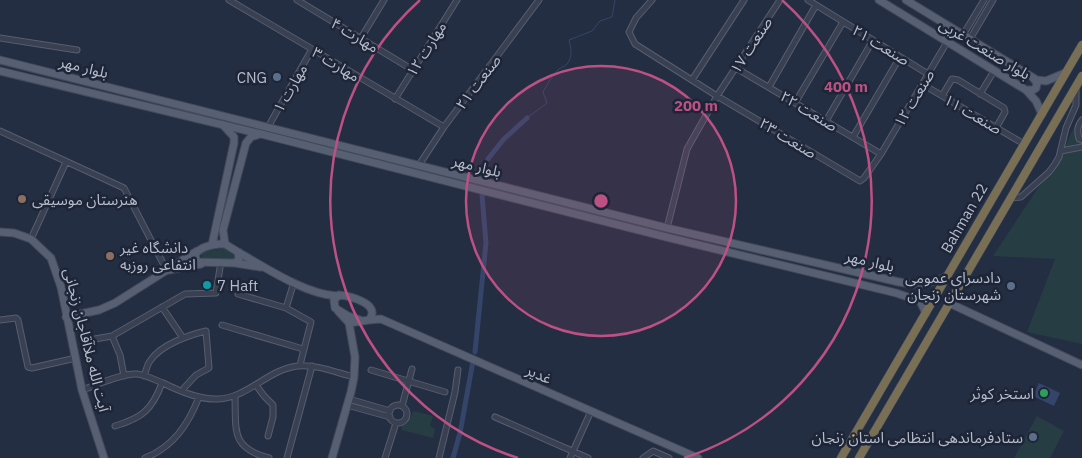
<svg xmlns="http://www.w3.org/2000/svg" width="1082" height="458" font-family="'IBM Plex Sans','Noto Sans Arabic',sans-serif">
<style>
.green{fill:#263d43}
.water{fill:#354569}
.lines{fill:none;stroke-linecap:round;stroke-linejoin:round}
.stream{stroke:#354569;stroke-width:1}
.canal{stroke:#354569;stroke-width:5}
.minor-casing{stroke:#565e6f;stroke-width:7}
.major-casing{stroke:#42495b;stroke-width:9}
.highway-casing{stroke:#434b5c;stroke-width:9}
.minor{stroke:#394052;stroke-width:5}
.major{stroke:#575f72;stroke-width:7}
.highway{stroke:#796f55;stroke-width:8}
.ring{fill:none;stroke:#bd5183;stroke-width:2.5}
.service-dot{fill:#5c6f8a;stroke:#1d2537;stroke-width:2}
.education-dot{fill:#8d6e63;stroke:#1d2537;stroke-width:2}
.culture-dot{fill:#0f9aa8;stroke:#1d2537;stroke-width:2}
.leisure-dot{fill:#2e9e5b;stroke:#1d2537;stroke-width:2}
.labels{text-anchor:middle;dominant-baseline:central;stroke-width:5;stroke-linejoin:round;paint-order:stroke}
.street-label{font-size:15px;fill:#b5bccc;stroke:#1d2537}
.poi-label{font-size:15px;fill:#b5bccc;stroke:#1d2537;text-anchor:end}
.centre{fill:#bd5183;stroke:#1d2537;stroke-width:2.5}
.ring-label{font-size:15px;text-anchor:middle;font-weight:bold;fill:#bd5183;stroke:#1d2537;stroke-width:5;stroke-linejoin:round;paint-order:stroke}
</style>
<rect width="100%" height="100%" fill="#242e42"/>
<!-- green -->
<path class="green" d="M1082,119V344L1027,332L1055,259L993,256L1065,147L1073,129Z
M225,248L235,252L238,257L234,260L201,259L202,252Z
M413,411L433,416L430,426L435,429L433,438L402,430L401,424L411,417Z
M1037,416L1064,431L1050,458H1014Z"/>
<!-- water -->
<path class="water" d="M1039,383L1060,393L1054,406L1033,396Z"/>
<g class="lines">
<!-- stream -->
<path class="stream" d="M527,118L547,103L543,92C547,85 551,77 557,71C559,68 564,67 567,64C573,57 571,48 569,40L592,31L600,21L612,17L615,0"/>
<!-- canal -->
<path class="canal" d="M488,159L503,140L527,118
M475,352L486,243L482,195
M453,458L460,433L473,361"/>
<!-- minor casing -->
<g class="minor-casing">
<path id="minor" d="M229,0L444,127
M297,0L413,70
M652,0L636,18L629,32L635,44L717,96L860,181L864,178L881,154L947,42
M808,0L928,74
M963,35L984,0
M0,38L77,50
M361,38L384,0
M970,39L993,0
M736,68L881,154
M692,80L744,0
M922,84L1024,144
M769,87L816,5
M980,94L994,71
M942,96L952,79L958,80L1004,108L1005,112L996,128
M395,99L457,0
M795,103L843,22
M1082,120C1077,126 1077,131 1079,139L1082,140
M826,121L873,40
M268,127L312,49
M0,131L124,188L167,271
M853,137L900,57
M1061,151L1082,147
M419,165L444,127L539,0
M1010,198L1021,197L1049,172L1055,164L1059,157L1066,128L1076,105V89
M667,228L687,149L717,96L780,0
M31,239L66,162
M238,294L286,308L294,282
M162,307L183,338
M286,308L311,322L300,365
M0,320L16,318L18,320L28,367L32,368L76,358
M222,325L303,349
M112,336L120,355L124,376
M89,340L112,336L185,294L216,293L220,268
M371,370L445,392
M144,376C146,371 147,365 150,361C160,345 189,335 206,331L209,368L196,375L184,388
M256,385L264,396L273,405V417L268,436
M82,390C97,385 122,373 137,374C146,375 155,380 163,383C179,391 200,400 218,399C248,398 268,369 298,366C316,364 337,373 354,377
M235,397C236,431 231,448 269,458
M349,399L390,411
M347,405L390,417
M389 414a9 9 0 1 1 18 0a9 9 0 1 1-18 0Z
M402,406L412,369
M495,417L588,458
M115,426C142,418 152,410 162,383
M145,458C173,447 188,425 199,397
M287,458L312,366
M385,458L396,423
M439,458L455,392L458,370
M570,458L591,411
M643,458L653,451L669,458"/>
</g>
<!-- major casing -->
<g class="major-casing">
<path id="major" d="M879,0L1026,90L1036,101L1042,114
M906,0L1037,80L1046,81L1065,73
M0,60L667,228L899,282C917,286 931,284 947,276
M0,71L261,134L666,237L896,293L920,301L926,313
M1026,90H1033L1036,88L1037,83L1033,78
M0,232L14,233L31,239L51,258L61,287L82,390L104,458
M219,244H225L238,252L239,259L235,263L197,262L195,255C199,247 210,245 219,244Z
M225,244L223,230L246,143L251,137L260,134
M212,245L234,143V137L223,125
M238,252C266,268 305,294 337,296
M235,263L260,267
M169,270L201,264
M949,303L1082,365
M66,317L99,310L115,303L197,251
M369,320L381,319L698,458
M349,323L369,320C382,304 350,296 339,295L334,300L335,308L348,316L360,320
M332,458L351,392L354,377L355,357L349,323L338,311"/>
</g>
<!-- highway casing -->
<g class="highway-casing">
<path id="highway" d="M841,458L1082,45
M859,458L1082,76"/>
</g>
<!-- minor -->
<use href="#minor" class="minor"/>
<!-- major -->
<use href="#major" class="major"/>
<!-- highway -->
<use href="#highway" class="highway"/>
</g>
<!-- distance rings -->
<circle cx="601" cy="201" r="135" fill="#bd5183" fill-opacity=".12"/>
<g class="ring">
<circle cx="601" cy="201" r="135"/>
<path d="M518 458A270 270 0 0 1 420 0M782 0A270 270 0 0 1 684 458"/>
</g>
<!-- markers -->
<g class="service-dot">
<circle cx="277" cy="77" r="5"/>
<circle cx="1011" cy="286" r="5"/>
<circle cx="1033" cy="437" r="5"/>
</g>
<g class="education-dot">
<circle cx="22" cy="199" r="5"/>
<circle cx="110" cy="256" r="5"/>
</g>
<circle class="culture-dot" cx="207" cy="285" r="5"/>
<circle class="leisure-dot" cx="1044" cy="393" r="5"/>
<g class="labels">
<!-- street labels -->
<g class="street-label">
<text transform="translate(355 35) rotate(31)">مهارت ۴</text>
<text transform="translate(751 45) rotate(-57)">صنعت ۱۷</text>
<text transform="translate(881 45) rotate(31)">صنعت ۲۱</text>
<text transform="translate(426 49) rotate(-58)">مهارت ۱۲</text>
<text transform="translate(985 49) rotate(31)">بلوار صنعت غربی</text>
<text transform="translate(336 64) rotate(31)">مهارت ۳</text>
<text transform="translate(84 67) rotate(14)">بلوار مهر</text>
<text transform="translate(478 82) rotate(-53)">صنعت ۲۱</text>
<text transform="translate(290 88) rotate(-60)">مهارت ۱</text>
<text transform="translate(914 98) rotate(-59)">صنعت ۱۲</text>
<text transform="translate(809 111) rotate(31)">صنعت ۲۲</text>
<text transform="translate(973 114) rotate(30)">صنعت ۱۱</text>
<text transform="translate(788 138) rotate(31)">صنعت ۲۳</text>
<text transform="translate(477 166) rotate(14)">بلوار مهر</text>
<text transform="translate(964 218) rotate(-60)">Bahman 22</text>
<text transform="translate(870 261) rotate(13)">بلوار مهر</text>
<text transform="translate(87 340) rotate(76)">آیت الله ملاآقاجان زنجانی</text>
<text transform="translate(539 374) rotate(24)">غدیر</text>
</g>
<!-- poi labels -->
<g class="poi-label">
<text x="267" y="77">CNG</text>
<text x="32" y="199" text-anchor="start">هنرستان موسیقی</text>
<text x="120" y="247" text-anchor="start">دانشگاه غیر<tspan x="120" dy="17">انتفاعی روزبه</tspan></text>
<text x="1001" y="277">دادسرای عمومی<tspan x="1001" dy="17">شهرستان زنجان</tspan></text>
<text x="217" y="285" text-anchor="start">7 Haft</text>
<text x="1034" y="393">استخر کوثر</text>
<text x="1023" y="437">ستادفرماندهی انتظامی استان زنجان</text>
</g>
</g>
<circle cx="601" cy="201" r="8" class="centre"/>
<g class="ring-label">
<text x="846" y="92">400 m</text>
<text x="696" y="111">200 m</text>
</g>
</svg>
